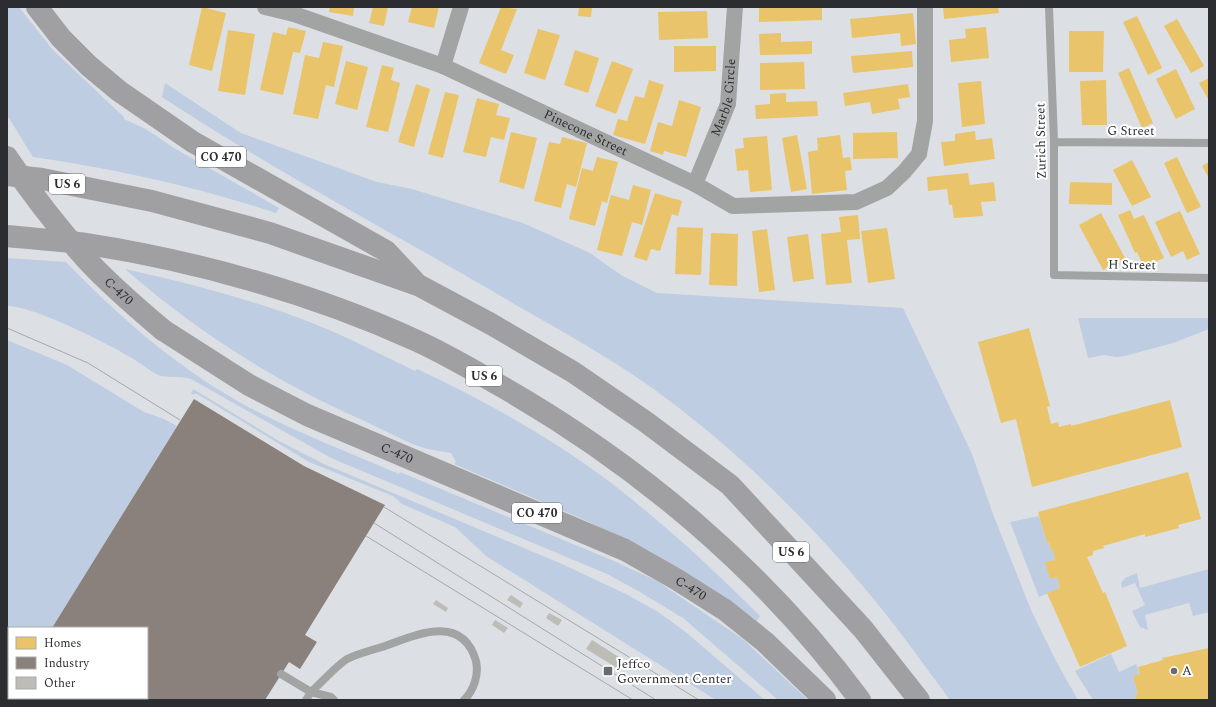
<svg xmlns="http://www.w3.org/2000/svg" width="1216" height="707" font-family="Spectral,serif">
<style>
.green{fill:#becde1}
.homes{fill:#e9c46a}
.industry{fill:#8a817c}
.building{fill:#bebcb7}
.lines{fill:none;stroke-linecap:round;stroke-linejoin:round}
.lane{stroke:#a2a3a3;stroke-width:8}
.street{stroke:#a2a3a3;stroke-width:16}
.highway{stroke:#a0a0a2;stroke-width:22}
.tram{stroke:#a6a8a9;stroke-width:1}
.highway-bridge{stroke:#a0a0a2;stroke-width:22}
.poi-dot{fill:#696c6f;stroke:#fff;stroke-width:1.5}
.labels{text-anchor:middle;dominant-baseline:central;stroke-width:4;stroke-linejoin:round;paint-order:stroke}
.shield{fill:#fff;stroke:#6b6c6e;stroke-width:1}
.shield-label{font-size:12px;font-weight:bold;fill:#2b2d30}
.street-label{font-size:13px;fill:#2b2d30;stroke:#fff}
.poi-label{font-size:13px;fill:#2b2d30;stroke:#fff;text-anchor:start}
</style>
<rect width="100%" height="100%" fill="#dce0e4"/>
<!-- green -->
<path class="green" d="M7,7H19L53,50L124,117V119L146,129L174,148L279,208L276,213C197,187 116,169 33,157L7,115Z
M165,83L241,133L377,182L412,189L523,223L590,253L621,275L657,293L903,308L972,454L993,514L1031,610L1056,661L1078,700H950C921,661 893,621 861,584C798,510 728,442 648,385C608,357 565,333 523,309C403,238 279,174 162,97Z
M7,258L66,262C122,320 182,372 254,410C301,434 350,453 399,474L400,472L614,561L657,581L744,640L808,700H778L683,618L640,592L607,574L331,458L191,379C182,376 167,378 161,376C150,372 141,363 130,357C107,343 31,305 7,306Z
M125,269C193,284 262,302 327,329C357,342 386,357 415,371L417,369C483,400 547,435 606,479C661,521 712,568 760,616L757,621L730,601L654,554L587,521L454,464L456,462L451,453C441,451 430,450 421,447C403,441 378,427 360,419C273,380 197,332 125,269Z
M1078,318H1209V329L1173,343L1125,356L1117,357L1104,355L1088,358Z
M7,340L67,365L144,412L164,419L177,426L52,628H9V698H61L64,700H7Z
M193,389L279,441L324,464L562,564L628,595L658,612L687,633L765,700H716L486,556L455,527L402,504L393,496L309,462L209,401L197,394H191Z
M1039,516L1047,543L1049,542L1051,550H1053L1055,560L1046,563L1050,578L1057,577L1060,588L1039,597L1010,522Z
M1209,569V612L1193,616L1189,603L1145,615L1148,630L1140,627L1132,611L1145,605L1135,583L1122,588L1121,583L1125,578L1137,573L1140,588Z
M1111,654L1119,672L1136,664L1140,674L1133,676L1138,694L1136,700H1093L1075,671Z"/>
<!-- homes -->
<path class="homes" d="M202,7L226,13L212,71L189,65Z
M330,7H354L353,16L329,12Z
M373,7H388L384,26L369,23Z
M412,7H439L434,28L408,22Z
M501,7L517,9L501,50L514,55L506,74L479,63Z
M579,7H592L591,17L578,16Z
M822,7V20L759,22V8Z
M943,7H998L999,13L944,19Z
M707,11L708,38L659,40L658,12Z
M913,13L916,44L901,46L900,33L852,38L850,19Z
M1137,16L1162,68L1148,75L1123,22Z
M1177,19L1204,66L1191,73L1164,26Z
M288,27L306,31L300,53L293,52L283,95L260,90L273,32L286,35Z
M986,27L989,58L951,62L949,40L966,38L965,29Z
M538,29L560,35L545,80L524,73Z
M228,30L255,34L245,95L218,91Z
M1069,31H1104L1103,72H1069Z
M781,33V42L812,41V54L760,55L759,34Z
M323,42L343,46L334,87L326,85L318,119L293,114L305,55L319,58Z
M674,46H716V71L674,72Z
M575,50L599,58L588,93L564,85Z
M912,51L913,67L853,73L851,56Z
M346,61L368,67L357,110L335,104Z
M612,61L633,69L616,114L595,106Z
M804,62L805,89L760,90V63Z
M382,65L394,68L391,80L400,83L388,132L366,127Z
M1129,68L1153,123L1142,128L1118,73Z
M1176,69L1195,109L1176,119L1156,79Z
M1209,78V101L1199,83Z
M649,80L664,85L645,144L613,135L618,119L627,121L635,96L644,98Z
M1106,80L1107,125H1082L1080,81Z
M981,81L985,124L962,127L958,83Z
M416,84L430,89L414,147L398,142Z
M908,84L910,97L898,99L900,109L872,114L870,102L845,106L843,93Z
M445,92L459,95L443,158L428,154Z
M786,93V102L817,101L818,116L756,119L755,105L770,104V94Z
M477,98L499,104L496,115L510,118L504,140L491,137L486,157L463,152Z
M679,100L701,107L686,157L664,151L663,155L650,151L658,122L672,126Z
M975,131L976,140L992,138L995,159L944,166L941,142L955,141V134Z
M511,132L537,138L524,189L499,182Z
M897,132L898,158L853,159V133Z
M797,135L807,189L791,192L782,138Z
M840,135L843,158L850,157L852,170L845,171L847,190L812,194L808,152L818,150L817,138Z
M767,136L772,190L750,192L748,170L737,171L735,149L744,148L743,138Z
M562,137L587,143L576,187L567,184L561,208L534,201L549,142L560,144Z
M597,157L618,162L607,203L602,201L595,226L569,219L582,168L593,171Z
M1177,157L1201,207L1187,213L1164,163Z
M1132,160L1151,197L1132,206L1113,170Z
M1209,162V178L1202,166Z
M968,173L970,185L994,182L996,201L981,202L983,216L954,218L952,205H949L947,189L928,191L927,177Z
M1070,182L1112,183V205L1069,204Z
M633,185L651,190L642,225L632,222L622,256L597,250L611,195L629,200Z
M655,193L682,201L678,216L672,214L660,251L651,249L647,261L634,257Z
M1130,210L1134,219L1144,215L1164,258L1144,267L1137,252L1135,253L1118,215Z
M1180,211L1200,254L1187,260L1183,251L1171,257L1155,222Z
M1101,213L1125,258L1103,270L1079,225Z
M858,215L860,239L847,240L852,283L826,285L821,234L841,232L839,217Z
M677,227L703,228L701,275L675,274Z
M887,228L895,279L868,283L861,231Z
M767,229L775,290L759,292L752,231Z
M711,233L738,234L737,286L709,285Z
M808,234L814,279L793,282L787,237Z
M1029,328L1050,406L1047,407L1051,424L1058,422L1059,427L1071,424V426L1170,400L1182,447L1032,487L1016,419L1001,423L978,342Z
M1188,472L1201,519L1178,525L1179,528L1145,537V534L1103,546L1104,548L1093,551V555L1087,557L1103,593L1105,592L1127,646L1080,667L1047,593L1060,588L1057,577L1050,579L1045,562L1055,560L1053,550H1051L1049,542L1047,543L1038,512Z
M1209,648V700H1136L1135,695L1138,694L1133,676L1140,674L1138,667L1163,660L1162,658Z"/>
<!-- industry -->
<path class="industry" d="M194,399L304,466L385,505L305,635L317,642L300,669L289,662L265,700H64L61,698H147V628H52Z"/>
<!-- building -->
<path class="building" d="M511,595L523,603L520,608L507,600Z
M436,600L448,608L446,612L433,604Z
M549,613L562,620L558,626L546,618Z
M495,620L508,628L504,633L492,625Z
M592,640L622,659L617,668L586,649Z"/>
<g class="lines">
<!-- lane -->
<path class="lane" d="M1049,7L1054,142V275L1209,278
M1054,142L1209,143
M281,674L311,692C321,683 336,666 347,659C359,653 373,650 385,646C416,635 462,613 476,661C479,675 474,690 464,700
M306,700L311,692L331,697L334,700"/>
<!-- street -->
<g class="street">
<path id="s1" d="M265,7L294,14L443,66L695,184L733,206L856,202L887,188L904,172L919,154L925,121V7"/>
<path d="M443,66L461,7"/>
<path id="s2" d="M695,184L728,104L735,7"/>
</g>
<!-- highway -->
<g class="highway">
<path d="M37,7L61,38L89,66L119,91L193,142L386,251L416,283"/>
<path d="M7,175L42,179L152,201L270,233L420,286L491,324L573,372L646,422L730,485L863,629L919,700"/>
<path d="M7,236C34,239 61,240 87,244C197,261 314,294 415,340C444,353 471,369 499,385C638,464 765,571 860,700"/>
<path id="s3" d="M163,330L249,385L307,415L625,550L676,579L725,610L765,642L825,700"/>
</g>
<!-- tram -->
<path class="tram" d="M7,328L88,363L180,420
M384,507L699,700
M374,523L656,700
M366,536L633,700"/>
<!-- highway-bridge -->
<path class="highway-bridge" id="s4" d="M7,157C31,193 58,228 87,260C110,285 137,308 163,330"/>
</g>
<!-- markers -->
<g class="poi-dot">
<rect x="603" y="666" width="10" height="10" rx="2"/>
<circle cx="1174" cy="671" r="4"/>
</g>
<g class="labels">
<!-- shield labels -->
<g class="shield">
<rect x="196" y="147" width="50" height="20" rx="3"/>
<rect x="49" y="174" width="36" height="20" rx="3"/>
<rect x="466" y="366" width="36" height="20" rx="3"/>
<rect x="512" y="503" width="50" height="20" rx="3"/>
<rect x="773" y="542" width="36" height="20" rx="3"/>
</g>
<g class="shield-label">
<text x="221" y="157">CO 470</text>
<text x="67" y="184">US 6</text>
<text x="484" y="376">US 6</text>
<text x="537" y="513">CO 470</text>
<text x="791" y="552">US 6</text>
</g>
<!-- street labels -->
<g class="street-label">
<text stroke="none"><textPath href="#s2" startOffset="92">Marble Circle</textPath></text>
<text x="1131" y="131">G Street</text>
<text stroke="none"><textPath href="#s1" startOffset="345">Pinecone Street</textPath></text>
<text transform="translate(1041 141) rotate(-91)">Zurich Street</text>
<text transform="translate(1132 265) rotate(1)">H Street</text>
<text stroke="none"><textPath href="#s4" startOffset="175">C-470</textPath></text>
<text stroke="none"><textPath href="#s3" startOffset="265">C-470</textPath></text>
<text stroke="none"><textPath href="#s3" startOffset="589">C-470</textPath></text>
</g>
<!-- poi labels -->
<g class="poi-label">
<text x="617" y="664">Jeffco<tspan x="617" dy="15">Government Center</tspan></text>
<text x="1182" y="671">A</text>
</g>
</g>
<!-- border -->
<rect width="1216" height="707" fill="none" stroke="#2b2d30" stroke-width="16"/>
<!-- legend -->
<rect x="8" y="627" width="140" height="72" fill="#ffffff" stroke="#aaabac"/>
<rect x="16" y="637" width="20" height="12" fill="#e9c46a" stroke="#aaabac"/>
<text x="44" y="647" font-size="12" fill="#2b2d30">Homes</text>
<rect x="16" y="657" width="20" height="12" fill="#8a817c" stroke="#aaabac"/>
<text x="44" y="667" font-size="12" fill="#2b2d30">Industry</text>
<rect x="16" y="677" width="20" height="12" fill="#bebcb7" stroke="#aaabac"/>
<text x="44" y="687" font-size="12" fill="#2b2d30">Other</text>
</svg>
